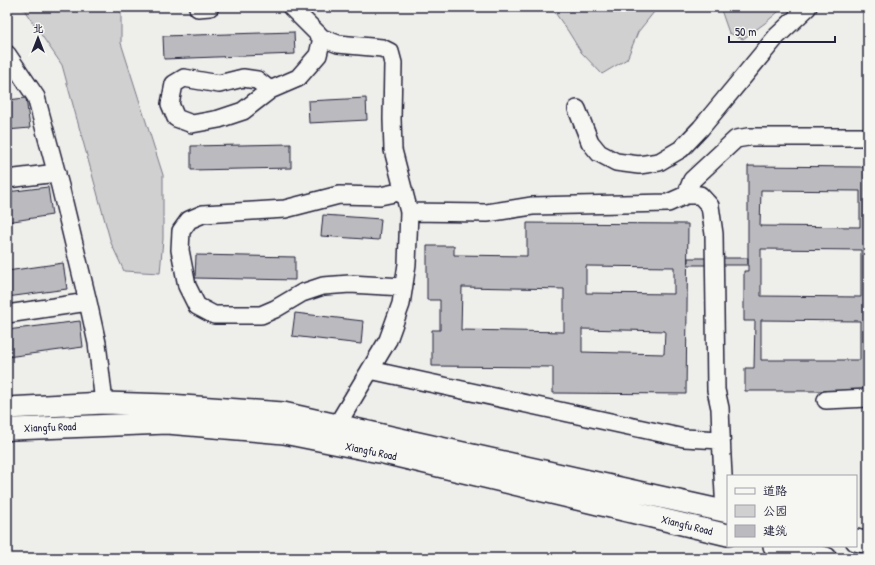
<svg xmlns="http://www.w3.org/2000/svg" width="875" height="565" font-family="'Patrick Hand','LXGW WenKai TC',sans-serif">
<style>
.green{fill:#d0d0d1;stroke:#797986}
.building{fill:#bbbbbf;stroke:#22223b;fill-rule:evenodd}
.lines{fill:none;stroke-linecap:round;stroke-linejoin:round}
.minor-casing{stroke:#22223b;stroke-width:20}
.major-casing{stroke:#22223b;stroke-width:24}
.minor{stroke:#f6f6f2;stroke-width:17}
.major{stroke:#f6f6f2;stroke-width:21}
.labels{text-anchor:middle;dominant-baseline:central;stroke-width:4;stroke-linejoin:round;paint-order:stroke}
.street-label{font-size:11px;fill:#22223b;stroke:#f6f6f2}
</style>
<rect width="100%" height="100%" fill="#eeeeeb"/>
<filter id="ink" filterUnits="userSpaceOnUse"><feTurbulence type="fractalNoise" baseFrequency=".025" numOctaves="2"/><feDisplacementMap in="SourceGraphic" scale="8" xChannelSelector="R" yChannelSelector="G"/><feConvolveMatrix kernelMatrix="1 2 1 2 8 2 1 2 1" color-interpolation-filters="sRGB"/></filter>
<g filter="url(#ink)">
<!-- green -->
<path class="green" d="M22,7H121V43L163,175V239L160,273L124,271L111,243L62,65Z
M551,7H658L638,32L627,59L602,74L581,52L568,31Z
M720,7H784L765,23L743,39L729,33Z"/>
<!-- building -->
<path class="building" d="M294,32L295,54L164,59L163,36Z
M26,98L30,128L7,130V100Z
M366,98L367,120L309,123L308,101Z
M291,144V168L191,170V146Z
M748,166L865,167V172H868V262H866V290H868L867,391H745V368H754L755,321H744V271H748ZM761,190L860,191V227L760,226ZM761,249L861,250V297L761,296ZM761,320L860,321V360H761Z
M48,187L52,215L7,222V192Z
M323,215L381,219L379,240L321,236Z
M527,223L688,224L686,394L553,393V367L432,366V330H440V300H427V246H454V255L527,256ZM586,266L674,267V294L586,293ZM462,287L564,289V332L461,330ZM582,329L665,331L664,354L582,352Z
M196,255L295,257V280L195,278Z
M688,258H748V265H688Z
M63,263L67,289L7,297V271Z
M295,313L363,321L361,344L292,336Z
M80,321L83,347L7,357V330Z"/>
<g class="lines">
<!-- minor casing -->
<g class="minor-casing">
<path id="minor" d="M291,7L322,38L338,44L382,48L390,52L393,63L392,119L393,150L409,212L407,264L401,304L388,340L337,425
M198,8L210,7
M7,54L36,97L60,186L88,302L97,343L104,403
M270,90L257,80L243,78L219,84L184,78L174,84L170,104L176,118L192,124L219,119L243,111L270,90L298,78L318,55L322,38
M577,109L590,142L599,153L616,162L639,165L659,162L681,149L701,128L777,36L808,7
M7,179L57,173
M686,195L692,180L736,139L748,137H868
M409,212L487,213L532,206L668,203L686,195H700L710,206L714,234L716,390L720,408L722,457L725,512
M403,287L350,284L323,286L302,293L275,309L261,315H214L197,306L187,286L180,250L181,231L189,220L203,214L285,209L339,195L380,196L404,191
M7,314L88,302
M370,370L684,438L721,440
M826,400L868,398"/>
</g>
<!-- major casing -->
<g class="major-casing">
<path id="major" d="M7,408L104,403L169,405L283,413L728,512
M7,430L13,429L167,423L284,433L384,453L728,535
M856,540L868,543
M774,546L826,558"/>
</g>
<!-- minor -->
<use href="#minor" class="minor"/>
<!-- major -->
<use href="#major" class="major"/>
</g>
</g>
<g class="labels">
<!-- street labels -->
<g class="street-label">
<text transform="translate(50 427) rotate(-2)">Xiangfu Road</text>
<text transform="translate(371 451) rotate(12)">Xiangfu Road</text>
<text transform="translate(687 525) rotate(14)">Xiangfu Road</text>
</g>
</g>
<!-- margin -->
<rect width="875" height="565" fill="none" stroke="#f6f6f2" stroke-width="24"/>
<rect x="12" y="12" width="851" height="541" fill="none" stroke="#22223b" stroke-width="1.5" filter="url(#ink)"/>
<!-- legend -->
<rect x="727" y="475" width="130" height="72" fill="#f6f6f2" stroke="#a1a1a9"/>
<rect x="735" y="488" width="20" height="6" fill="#f6f6f2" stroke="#a1a1a9"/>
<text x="763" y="495" font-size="12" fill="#22223b">道路</text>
<rect x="735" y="505" width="20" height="12" fill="#d0d0d1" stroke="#a1a1a9"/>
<text x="763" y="515" font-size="12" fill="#22223b">公园</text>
<rect x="735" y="525" width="20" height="12" fill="#bbbbbf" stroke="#a1a1a9"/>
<text x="763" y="535" font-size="12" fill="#22223b">建筑</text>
<!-- north arrow -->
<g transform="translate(38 38)" stroke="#f6f6f2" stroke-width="3" paint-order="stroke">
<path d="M0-3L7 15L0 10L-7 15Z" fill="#22223b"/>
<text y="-6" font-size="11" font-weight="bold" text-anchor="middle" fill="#22223b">北</text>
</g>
<!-- scale -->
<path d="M729 36v6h106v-6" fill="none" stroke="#22223b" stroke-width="2"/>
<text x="735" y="36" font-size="12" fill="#22223b" stroke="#f6f6f2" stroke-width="3" paint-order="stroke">50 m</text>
</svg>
